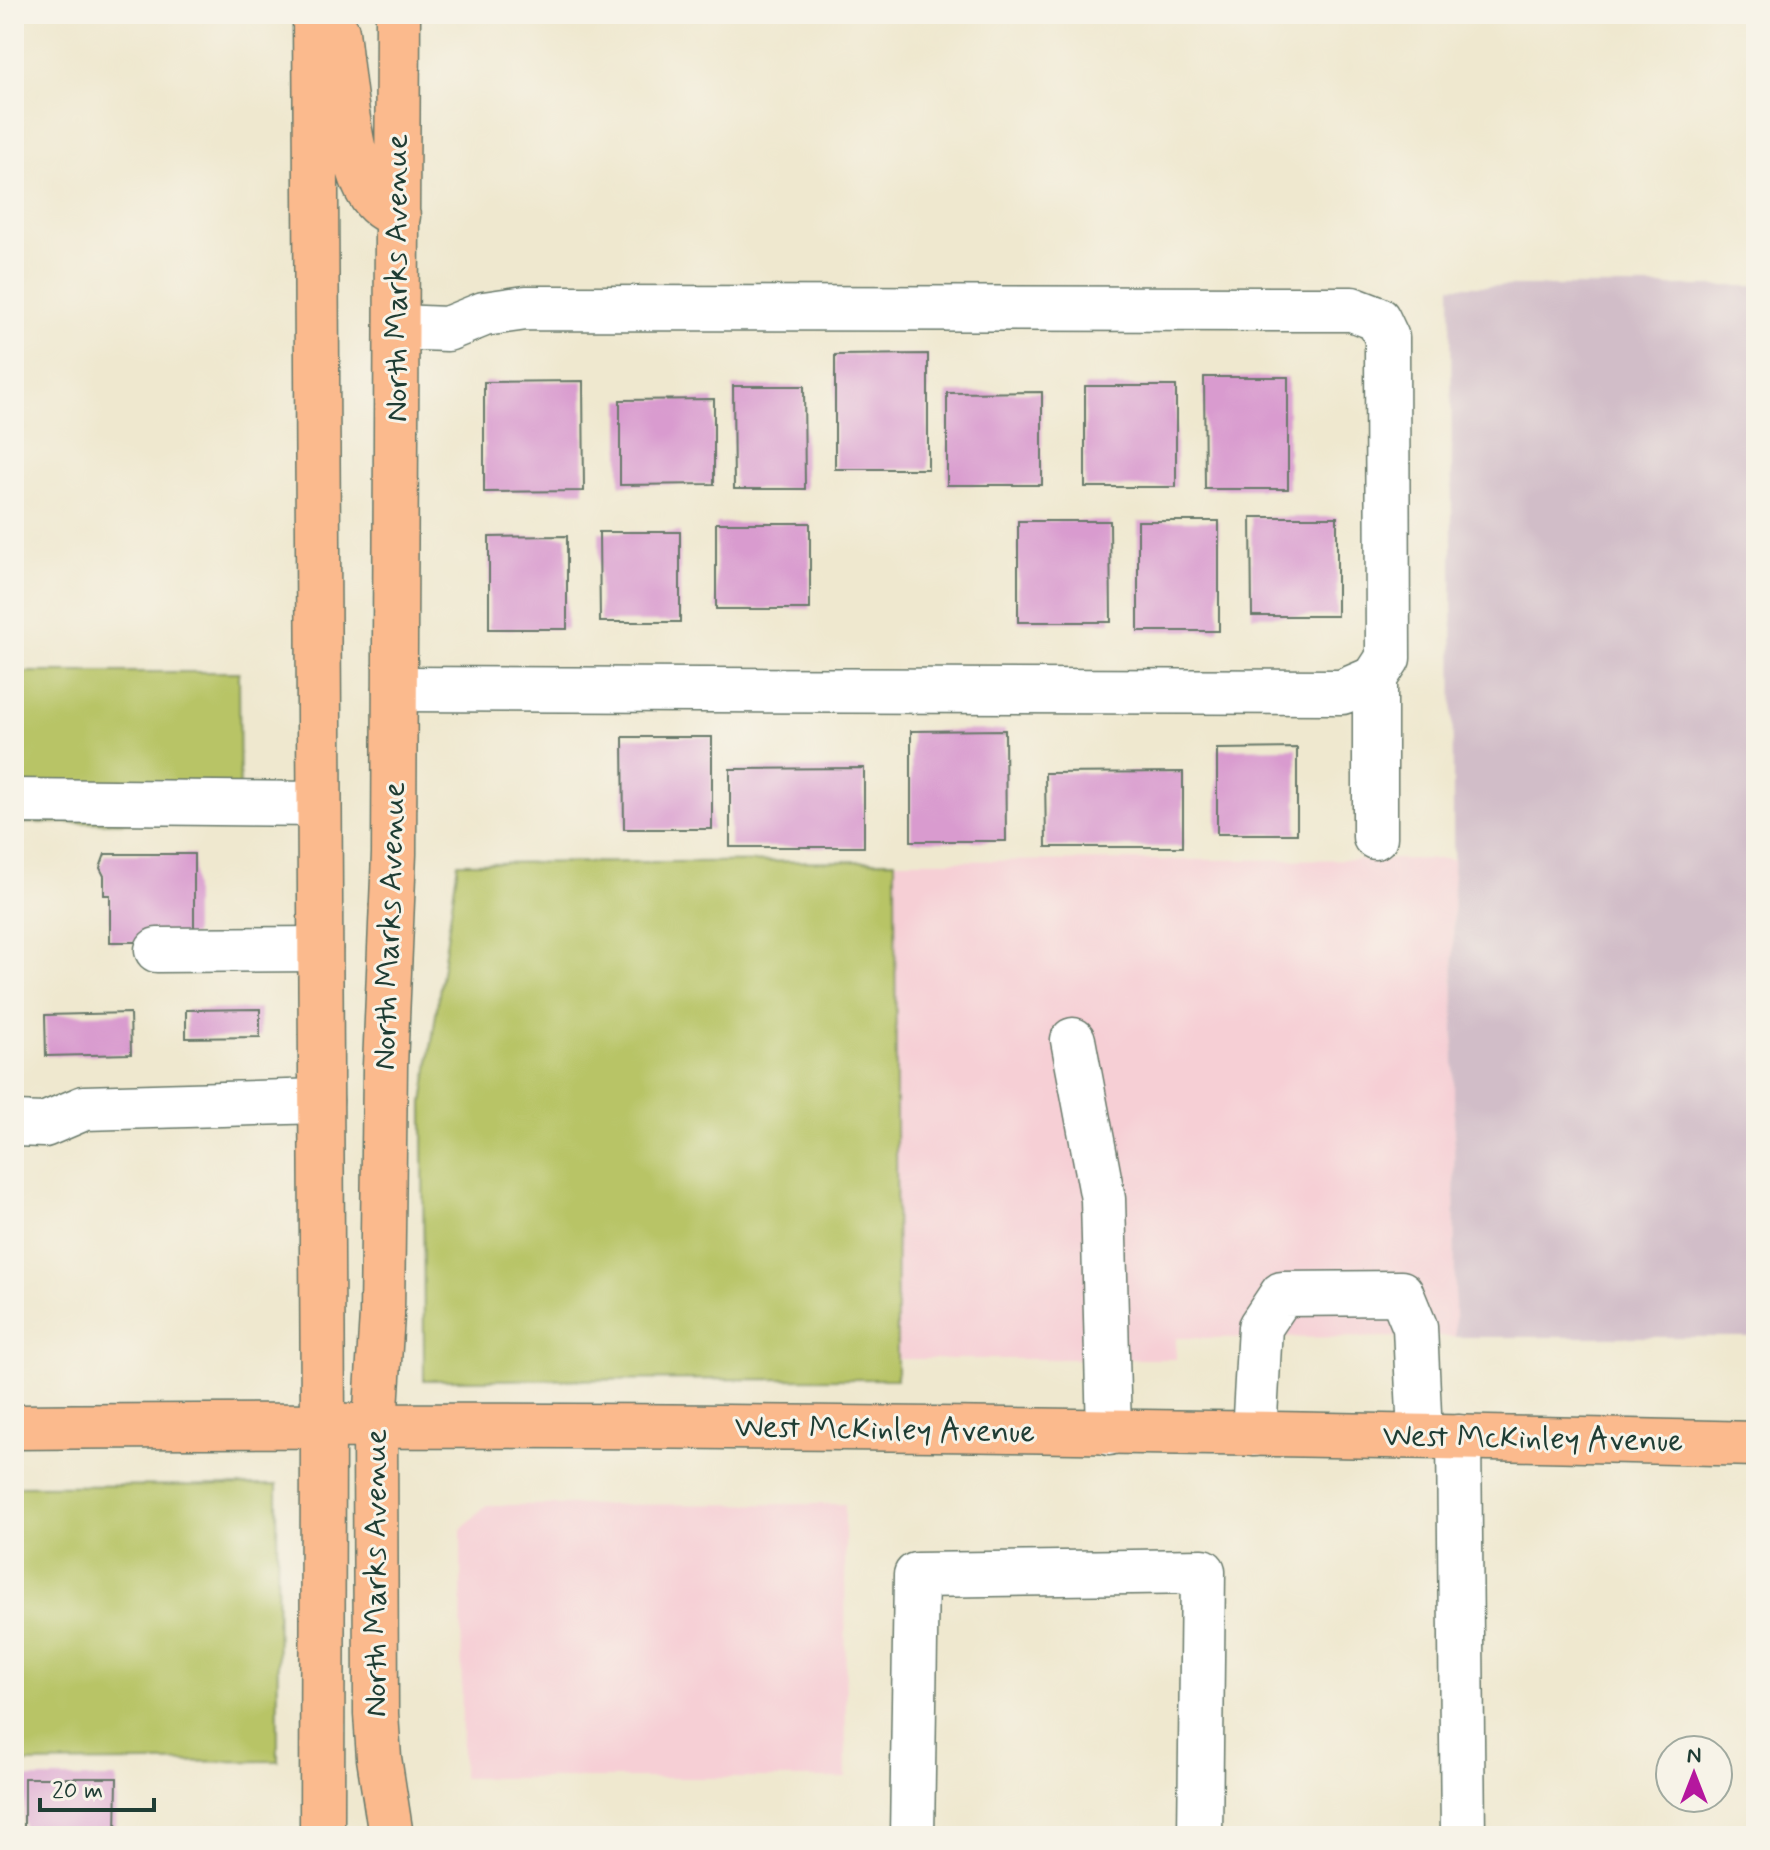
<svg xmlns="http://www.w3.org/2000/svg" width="1770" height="1850" font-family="Mynerve,sans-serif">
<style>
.built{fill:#f6cfd5}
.industrial{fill:#d1bdc8}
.green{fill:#b8c466;stroke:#6c804d;stroke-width:2}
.building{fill:#d99bcf}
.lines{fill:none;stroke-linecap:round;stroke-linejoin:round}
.minor-casing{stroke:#68796a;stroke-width:47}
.major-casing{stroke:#68796a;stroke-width:47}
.path{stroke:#68796a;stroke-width:5;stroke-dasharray:6 6;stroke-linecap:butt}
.minor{stroke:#fff;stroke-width:44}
.major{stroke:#fbba8d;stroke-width:44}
.labels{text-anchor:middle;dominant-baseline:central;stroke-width:6;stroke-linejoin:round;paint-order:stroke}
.street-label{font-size:32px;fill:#1f3d34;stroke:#f7f3e8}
</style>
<rect width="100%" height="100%" fill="#f7f3e8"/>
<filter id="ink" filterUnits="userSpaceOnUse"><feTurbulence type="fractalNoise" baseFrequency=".0125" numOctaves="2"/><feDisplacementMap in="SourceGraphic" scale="16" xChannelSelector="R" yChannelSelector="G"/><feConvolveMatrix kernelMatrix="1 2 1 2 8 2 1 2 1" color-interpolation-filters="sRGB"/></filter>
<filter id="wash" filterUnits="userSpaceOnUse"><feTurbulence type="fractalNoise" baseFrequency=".006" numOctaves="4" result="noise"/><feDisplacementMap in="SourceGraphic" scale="32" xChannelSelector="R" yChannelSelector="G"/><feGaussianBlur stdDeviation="1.8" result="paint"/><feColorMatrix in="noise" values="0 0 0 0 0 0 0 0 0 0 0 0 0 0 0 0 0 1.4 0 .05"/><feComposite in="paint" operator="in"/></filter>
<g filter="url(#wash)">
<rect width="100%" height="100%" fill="#efe8cf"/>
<!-- built -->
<path class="built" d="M1453,859L1455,1337L1176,1338V1359H897L895,861Z
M845,1504L846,1778H462L461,1530L486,1505Z"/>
<!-- industrial -->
<path class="industrial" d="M1756,286V1337H1455L1451,286Z"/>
<!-- green -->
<path class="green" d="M16,672H239L240,822L16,823Z
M895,861L897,1379L424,1380L423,1103L458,863Z
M277,1485L278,1761L14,1763V1486Z"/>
<g id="blocks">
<!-- building -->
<path class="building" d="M928,354V469H835V355Z
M1204,377H1288V489H1205Z
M583,381L584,491L484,492V382Z
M733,386H804L805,489H734Z
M1085,386H1176V487H1085Z
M1042,392V485H947V393Z
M714,399V484L620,485V400Z
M1251,517H1337V616H1252Z
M1018,521H1110L1111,622H1018Z
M1138,521H1219V631H1138Z
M716,523H810V609H716Z
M599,532H680V622H600Z
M567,536V629H489V537Z
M1005,730L1006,841H911V731Z
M623,737H712V829H624Z
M1297,748V834H1217V749Z
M864,768V847H730V769Z
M1183,772V847H1046L1045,773Z
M105,854H194V935L156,942H110V895H104V876L100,868Z
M14,971H20L19,1086H14Z
M260,1009V1037L186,1038V1010Z
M130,1013L131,1054L46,1056L45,1015Z
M24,1778H117L116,1836H24Z"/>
</g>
</g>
<g filter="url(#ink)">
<use href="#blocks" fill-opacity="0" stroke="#68796a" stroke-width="2"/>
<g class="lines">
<!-- minor casing -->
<g class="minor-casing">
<path id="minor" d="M395,689L1342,692L1375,678L1388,658L1387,338L1378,319L1352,309L526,308L484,314L447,329L397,327
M14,801L318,804
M1375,837V678
M157,950L320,949
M1073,1040L1103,1199L1109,1433
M14,1124L44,1125L84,1108L321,1101
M1254,1434L1260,1327L1282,1294L1401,1293L1415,1327L1420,1436
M1459,1437L1463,1836
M912,1836L916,1575L1203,1571L1200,1836"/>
</g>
<!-- major casing -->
<g class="major-casing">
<path id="major" d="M315,14L323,1424L322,1836
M337,32C342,72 349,161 369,193C376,205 385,210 398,216
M14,1427C595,1422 1176,1430 1756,1444
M391,1836L379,1758L376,1714L375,1424L382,1315L385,1066L394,854L398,14"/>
</g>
<!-- path -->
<path class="path" d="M819,14V17"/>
<!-- minor -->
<use href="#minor" class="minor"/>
<!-- major -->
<use href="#major" class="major"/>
</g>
</g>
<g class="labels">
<!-- street labels -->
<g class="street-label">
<text transform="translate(397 278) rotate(-90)">North Marks Avenue</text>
<text transform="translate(390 926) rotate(-88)">North Marks Avenue</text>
<text transform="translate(885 1430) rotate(1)">West McKinley Avenue</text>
<text transform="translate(1533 1439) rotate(1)">West McKinley Avenue</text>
<text transform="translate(376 1573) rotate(-90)">North Marks Avenue</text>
</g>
</g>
<!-- margin -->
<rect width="1770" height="1850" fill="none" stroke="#f7f3e8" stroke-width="48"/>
<!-- north arrow -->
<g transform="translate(1694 1774)"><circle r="38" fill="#f7f3e8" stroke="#a1aaa0" stroke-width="2"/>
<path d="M0-6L14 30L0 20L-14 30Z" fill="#b5179e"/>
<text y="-12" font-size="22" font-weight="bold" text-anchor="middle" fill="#1f3d34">N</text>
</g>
<!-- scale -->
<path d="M40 1798v12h114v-12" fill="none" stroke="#1f3d34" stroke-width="4"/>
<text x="52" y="1798" font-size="24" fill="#1f3d34" stroke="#f7f3e8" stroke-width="6" paint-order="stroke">20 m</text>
</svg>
